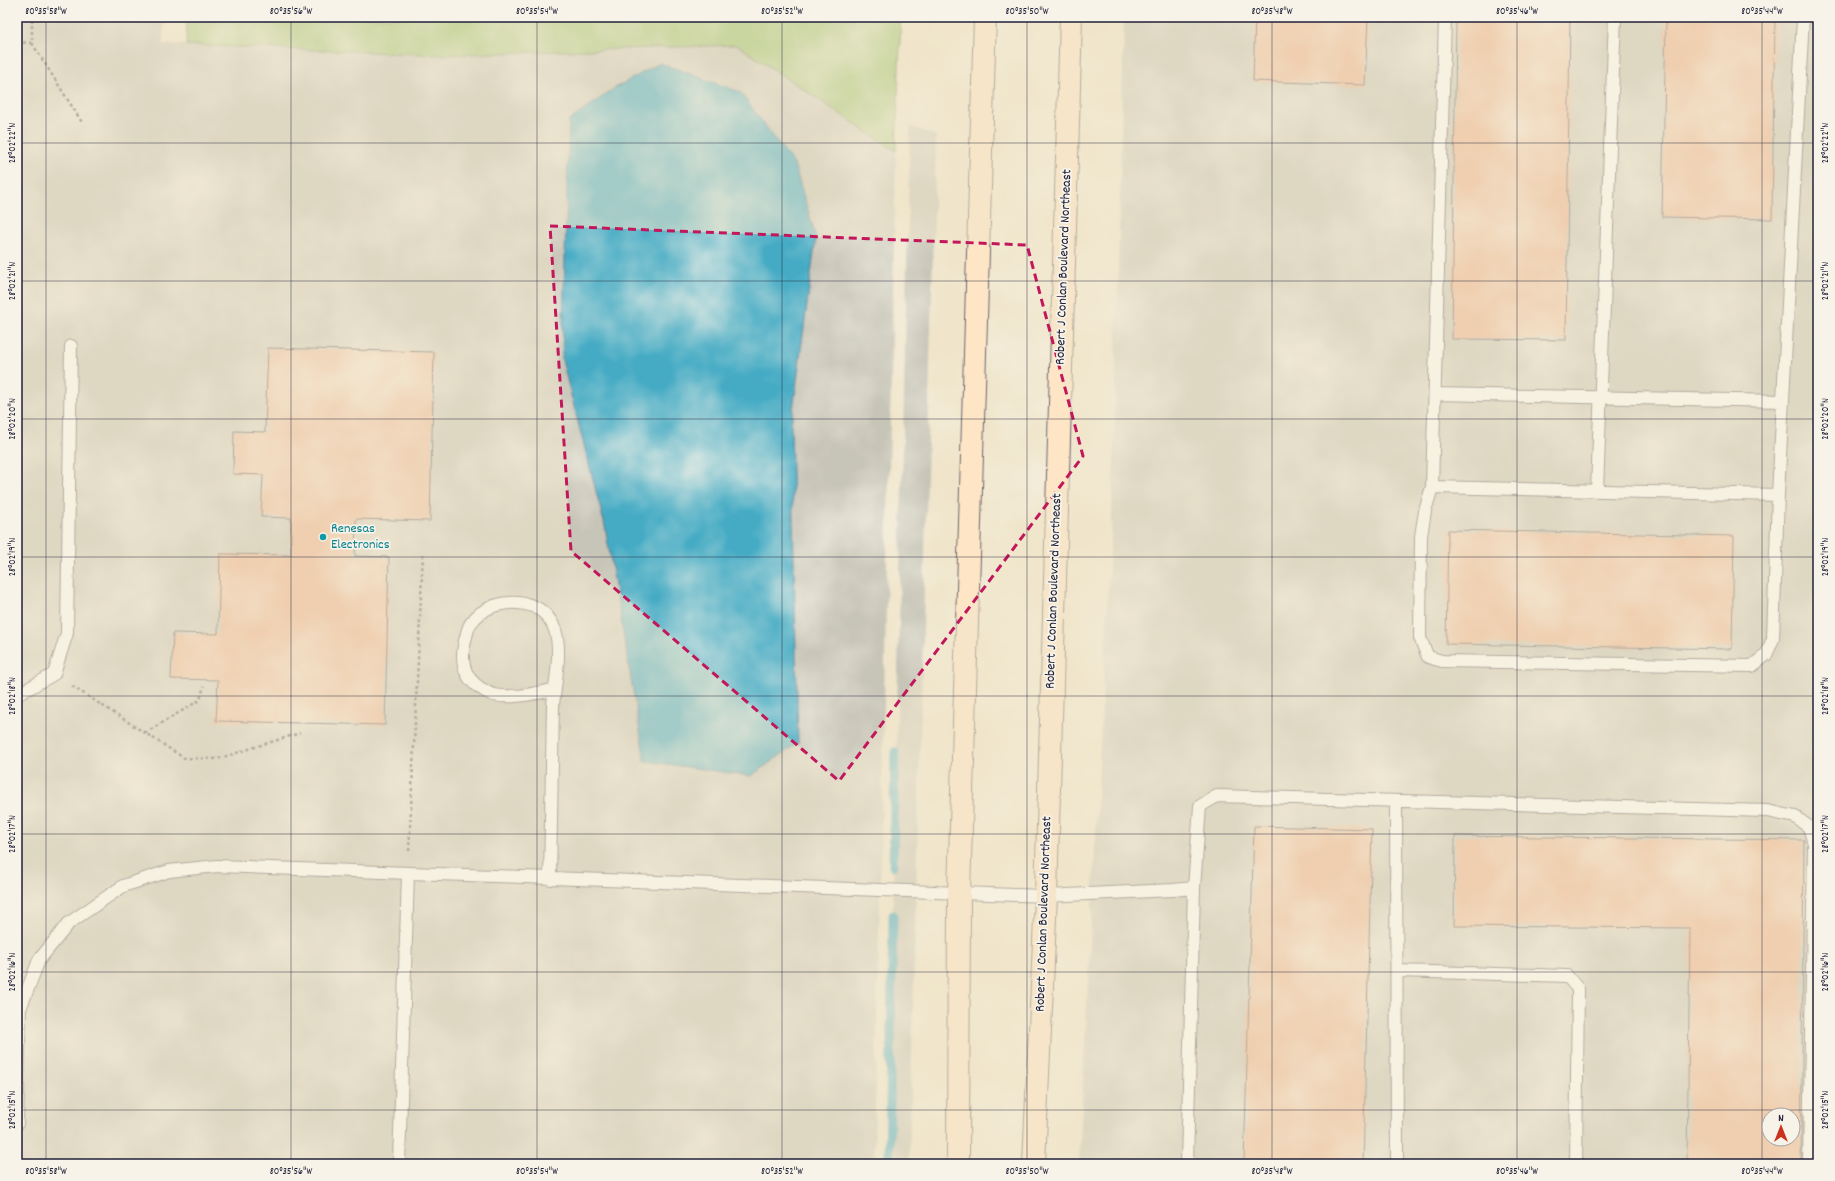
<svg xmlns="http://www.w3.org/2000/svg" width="1835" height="1181" font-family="Dekko,sans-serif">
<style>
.industrial{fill:#c7c5b8;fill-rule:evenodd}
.green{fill:#9cc36e;stroke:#5f7254}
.water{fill:#44abc4;stroke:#336680}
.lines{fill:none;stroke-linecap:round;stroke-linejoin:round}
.stream{stroke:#44abc4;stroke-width:9}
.building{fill:#eeb38f;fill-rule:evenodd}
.service-casing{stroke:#6a666d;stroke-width:14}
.secondary-casing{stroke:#6a666d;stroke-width:24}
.path{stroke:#6a666d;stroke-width:2.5;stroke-dasharray:3 3;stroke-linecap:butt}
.service{stroke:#fff;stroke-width:12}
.secondary{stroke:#fde5c5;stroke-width:22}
.marked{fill:none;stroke:#c2185b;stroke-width:3;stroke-dasharray:8 5;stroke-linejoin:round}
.ticks{fill:none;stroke:#22223b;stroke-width:1;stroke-opacity:0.45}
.culture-dot{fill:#0f9aa8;stroke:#f7f3e8;stroke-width:1.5}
.labels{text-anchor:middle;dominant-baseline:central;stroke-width:3.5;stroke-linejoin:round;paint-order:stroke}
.street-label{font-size:14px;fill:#22223b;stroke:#f7f3e8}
.culture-label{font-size:14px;fill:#0d838f;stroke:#f7f3e8;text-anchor:start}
.neatline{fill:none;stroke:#22223b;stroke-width:1.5}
.ticks-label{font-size:10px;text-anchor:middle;fill:#22223b}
</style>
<rect width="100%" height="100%" fill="#f7f3e8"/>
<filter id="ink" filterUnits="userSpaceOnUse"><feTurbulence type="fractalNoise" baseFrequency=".025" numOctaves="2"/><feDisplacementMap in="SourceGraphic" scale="8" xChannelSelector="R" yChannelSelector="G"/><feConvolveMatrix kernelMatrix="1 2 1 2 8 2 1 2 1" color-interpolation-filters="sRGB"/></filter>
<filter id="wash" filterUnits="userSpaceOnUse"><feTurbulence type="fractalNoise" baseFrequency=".012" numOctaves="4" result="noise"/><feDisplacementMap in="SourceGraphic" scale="16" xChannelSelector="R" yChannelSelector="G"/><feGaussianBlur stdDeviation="0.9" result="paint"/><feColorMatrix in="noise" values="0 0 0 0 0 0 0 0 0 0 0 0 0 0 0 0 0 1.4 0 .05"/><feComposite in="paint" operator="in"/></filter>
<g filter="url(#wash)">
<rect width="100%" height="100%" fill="#f0e5ca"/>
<!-- industrial -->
<path class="industrial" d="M17,17H164L163,44L444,55L738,45L896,151L874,1164H17Z
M1124,17H1818V1164H1079L1113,492ZM1769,1115H1793V1139H1769Z
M910,126L936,136L909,1164H887Z"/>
<!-- green -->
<path class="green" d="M187,17H901L896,151L737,45L444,55L186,45Z"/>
<!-- water -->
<path class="water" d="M660,63L740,92L794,164L816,237L791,425L798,743L751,776L645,761L605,526L562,360L569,121L613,89Z"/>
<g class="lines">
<!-- stream -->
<path class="stream" d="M893,866L895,752
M889,1164L893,915"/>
</g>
<g id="blocks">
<!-- building -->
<path class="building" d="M1255,17H1368L1365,85L1253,81Z
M1456,17H1570L1566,340L1452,339Z
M1666,17H1775L1772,219L1662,217Z
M268,348L434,352L430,521L356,519L355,556L389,557L385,725L216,721L218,680L171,679L173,633L218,634L220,554L291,555V518L261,517L263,475L233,474L234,431L265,432Z
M1448,530L1734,536L1732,649L1446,644Z
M1254,826L1372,829L1363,1164H1244Z
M1455,836L1804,840L1801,1164H1687L1690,928L1454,926ZM1769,1115H1793V1139H1769Z"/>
</g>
</g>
<g filter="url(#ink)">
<use href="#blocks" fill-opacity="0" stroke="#6a666d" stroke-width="1"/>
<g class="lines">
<!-- service casing -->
<g class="service-casing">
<path id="service" d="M1445,17L1432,487L1778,495L1803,17
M1435,394L1783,401
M1432,487L1425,511L1421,536L1420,638L1428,657L1442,661L1752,666L1766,655L1773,639L1778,495
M1597,491L1615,17
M17,695L54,674L67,633L71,346
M1396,801L1397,1164
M550,879L553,705C555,684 562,650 555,630C550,616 539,606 525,604C505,600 483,606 471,623C468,627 467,633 466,637C460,658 462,676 480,688C484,690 489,694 494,695C513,699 535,693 554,690
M1397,971L1567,976L1578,989L1576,1164
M17,1124L20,1009L39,960L69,923L123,886L169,871L217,866L1046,896L1173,890L1194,888L1200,806L1217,796L1768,811L1795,817L1809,827L1814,844L1809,1164
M399,1164L408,874
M1187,1164L1194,888"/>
</g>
<!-- secondary casing -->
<g class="secondary-casing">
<path id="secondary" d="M958,1164L959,893L985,17
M1034,1164L1046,896L1071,17"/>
</g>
<!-- path -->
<path class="path" d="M17,42L32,43V17
M32,43L83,124
M72,686L184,758L217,759L300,733
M145,733L200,700L204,686
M409,851L423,554"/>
<!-- service -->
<use href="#service" class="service"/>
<!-- secondary -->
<use href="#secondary" class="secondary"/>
</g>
</g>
<!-- marked area -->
<path d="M0 0H1835V1181H0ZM550,226L1027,245L1083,456L839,781L571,551Z" fill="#f0e5ca" fill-opacity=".55" fill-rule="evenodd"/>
<path class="marked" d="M550,226L1027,245L1083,456L839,781L571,551Z"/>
<!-- ticks -->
<path class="ticks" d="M46,17V1164M291,17V1164M537,17V1164M782,17V1164M1027,17V1164M1272,17V1164M1517,17V1164M1762,17V1164M17,143H1818M17,281H1818M17,419H1818M17,557H1818M17,696H1818M17,834H1818M17,972H1818M17,1110H1818"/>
<!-- markers -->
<circle class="culture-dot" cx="323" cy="537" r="4"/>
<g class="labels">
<!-- street labels -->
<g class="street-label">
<text transform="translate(1064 267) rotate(-88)">Robert J Conlan Boulevard Northeast</text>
<text transform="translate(1054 591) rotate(-88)">Robert J Conlan Boulevard Northeast</text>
<text transform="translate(1044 914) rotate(-88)">Robert J Conlan Boulevard Northeast</text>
</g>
<!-- culture labels -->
<g class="culture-label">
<text x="331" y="529">Renesas<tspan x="331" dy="16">Electronics</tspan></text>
</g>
</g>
<!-- margin -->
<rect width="1835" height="1181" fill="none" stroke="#f7f3e8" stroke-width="44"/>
<!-- north arrow -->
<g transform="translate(1781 1127)"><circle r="19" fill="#f7f3e8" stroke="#a29fa3"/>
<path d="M0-3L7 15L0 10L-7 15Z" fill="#c8321e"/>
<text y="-6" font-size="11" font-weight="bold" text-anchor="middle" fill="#22223b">N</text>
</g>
<rect x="22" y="22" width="1791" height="1137" class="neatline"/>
<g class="ticks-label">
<text x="46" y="14">80°35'58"W</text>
<text x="291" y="14">80°35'56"W</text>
<text x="537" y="14">80°35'54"W</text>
<text x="782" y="14">80°35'52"W</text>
<text x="1027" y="14">80°35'50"W</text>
<text x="1272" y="14">80°35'48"W</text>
<text x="1517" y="14">80°35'46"W</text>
<text x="1762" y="14">80°35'44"W</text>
<text transform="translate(11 143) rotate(-90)" y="4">28°02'22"N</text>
<text transform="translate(1824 143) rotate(-90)" y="4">28°02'22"N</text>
<text transform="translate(11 281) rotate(-90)" y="4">28°02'21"N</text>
<text transform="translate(1824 281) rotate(-90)" y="4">28°02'21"N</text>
<text transform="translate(11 419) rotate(-90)" y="4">28°02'20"N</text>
<text transform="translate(1824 419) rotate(-90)" y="4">28°02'20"N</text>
<text transform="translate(11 557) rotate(-90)" y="4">28°02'19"N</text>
<text transform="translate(1824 557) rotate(-90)" y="4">28°02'19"N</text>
<text transform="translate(11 696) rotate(-90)" y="4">28°02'18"N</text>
<text transform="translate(1824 696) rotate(-90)" y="4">28°02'18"N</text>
<text transform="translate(11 834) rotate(-90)" y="4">28°02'17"N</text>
<text transform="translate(1824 834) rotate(-90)" y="4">28°02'17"N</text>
<text transform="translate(11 972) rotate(-90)" y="4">28°02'16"N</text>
<text transform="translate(1824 972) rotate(-90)" y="4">28°02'16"N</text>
<text transform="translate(11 1110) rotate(-90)" y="4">28°02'15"N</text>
<text transform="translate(1824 1110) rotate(-90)" y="4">28°02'15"N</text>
<text x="46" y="1174">80°35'58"W</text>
<text x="291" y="1174">80°35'56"W</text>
<text x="537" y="1174">80°35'54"W</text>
<text x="782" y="1174">80°35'52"W</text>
<text x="1027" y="1174">80°35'50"W</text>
<text x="1272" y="1174">80°35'48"W</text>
<text x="1517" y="1174">80°35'46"W</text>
<text x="1762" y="1174">80°35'44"W</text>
</g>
</svg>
